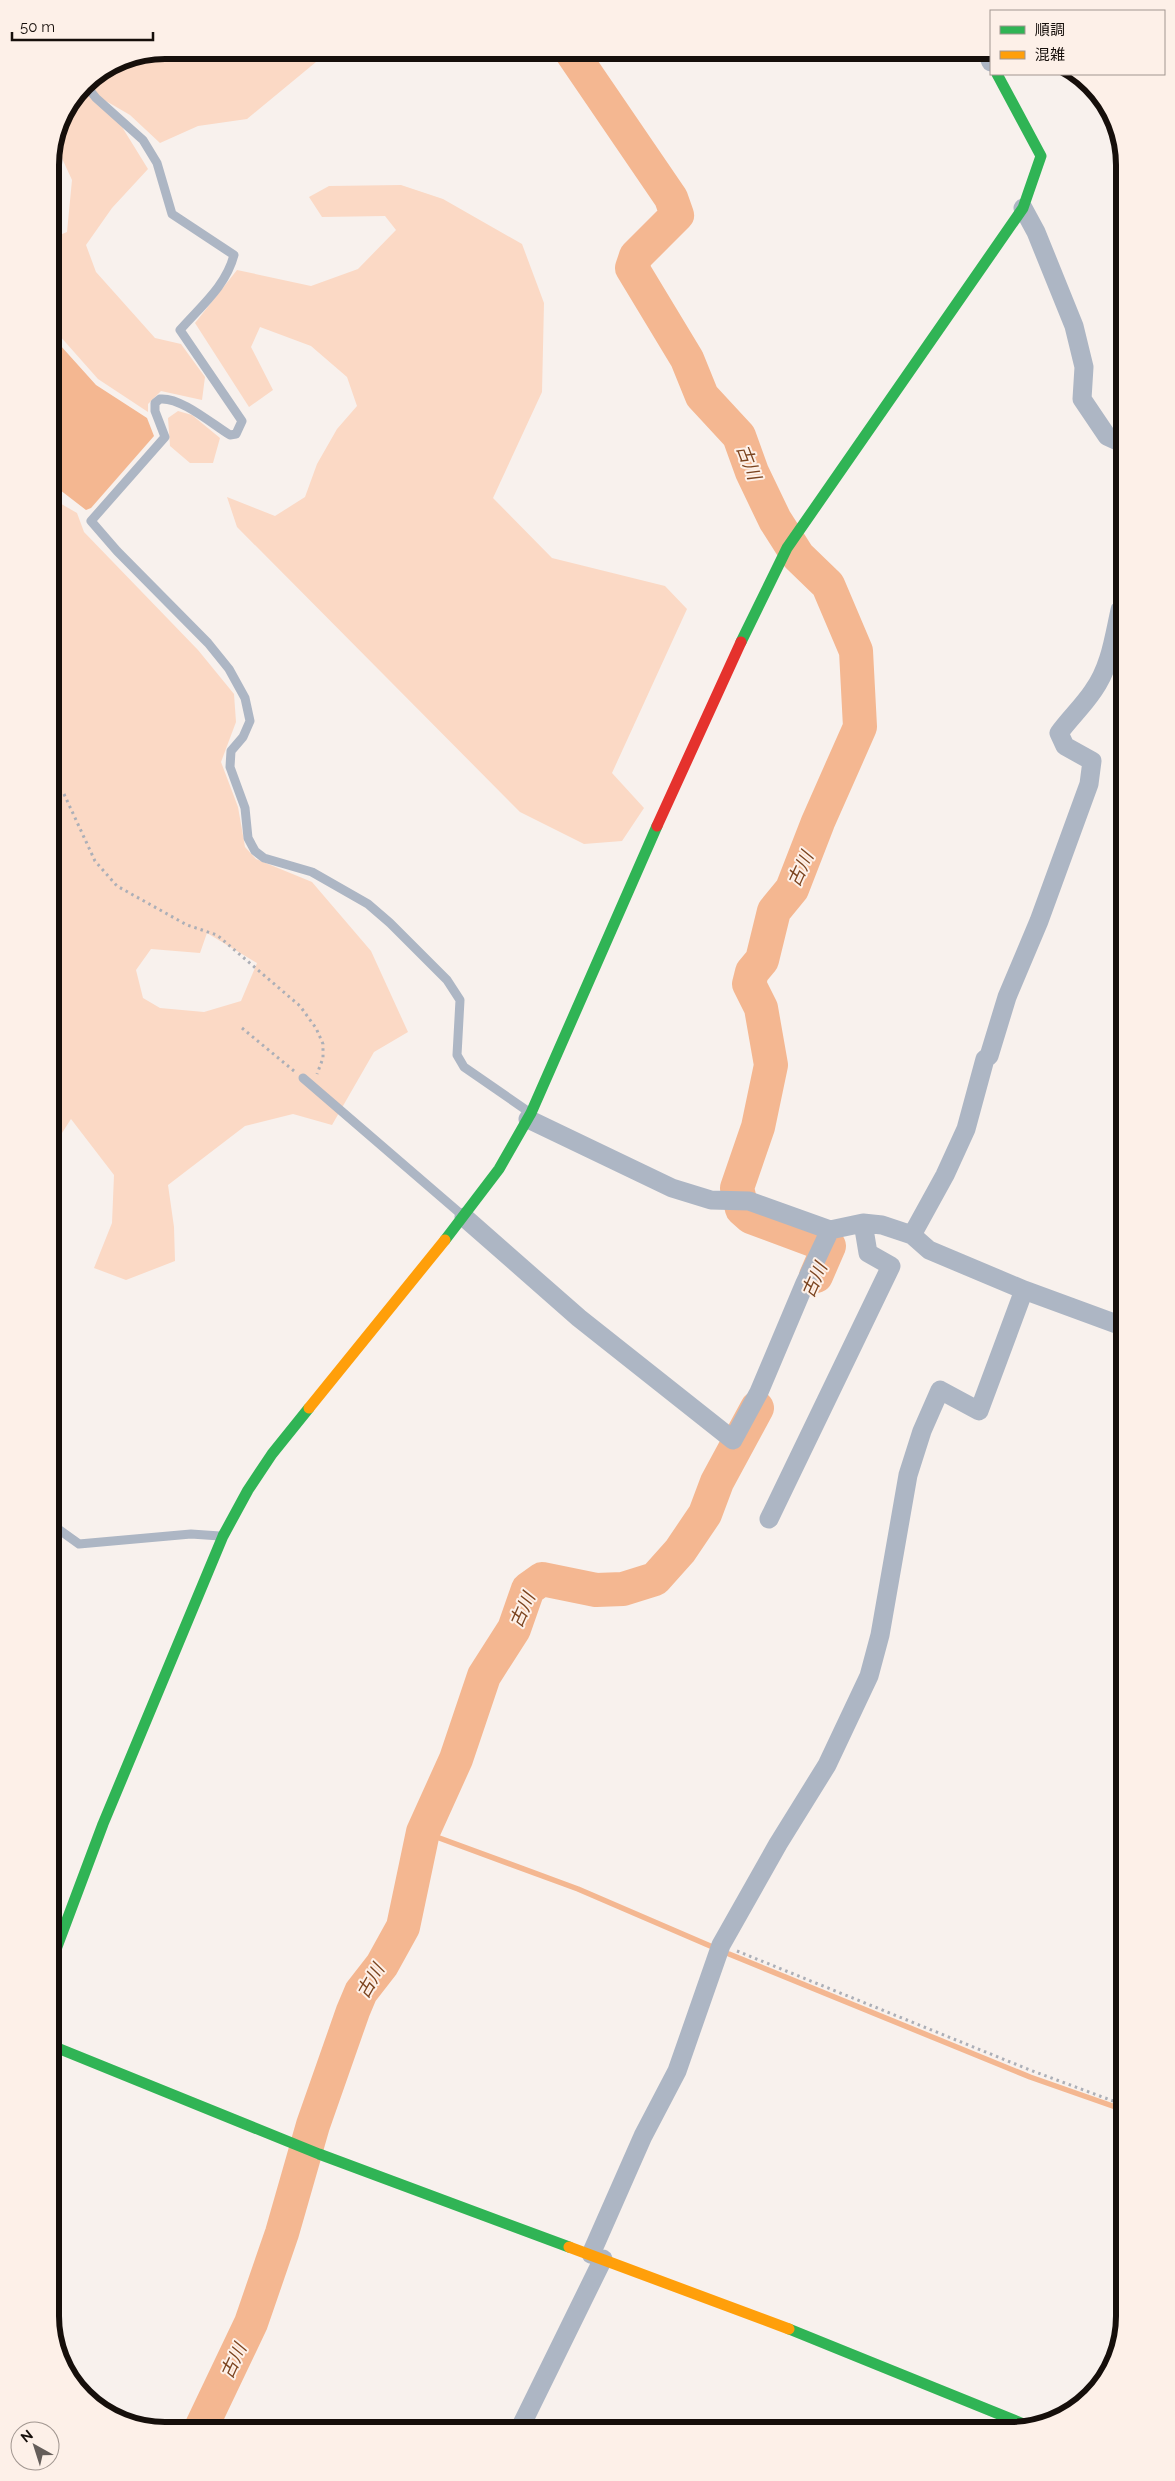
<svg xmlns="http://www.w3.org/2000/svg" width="1175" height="2481" font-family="Raleway,'Noto Sans JP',sans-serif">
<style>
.green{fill:#fbd9c5;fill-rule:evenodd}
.water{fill:#f4b791}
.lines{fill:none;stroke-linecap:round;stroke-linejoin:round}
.stream{stroke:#f4b791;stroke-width:5.5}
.river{stroke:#f4b791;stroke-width:34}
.path{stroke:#acafb7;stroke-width:3;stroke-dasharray:2.5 4;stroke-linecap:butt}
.lane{stroke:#adb6c4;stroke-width:9}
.street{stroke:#adb6c4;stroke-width:19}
.fast{stroke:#30b455;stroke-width:11}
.slow{stroke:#ff9f0a;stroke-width:11}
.jam{stroke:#e5322d;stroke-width:11}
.labels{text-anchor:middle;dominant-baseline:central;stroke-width:4;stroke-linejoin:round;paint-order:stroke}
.water-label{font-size:18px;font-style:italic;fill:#7b431e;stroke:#fdf0e8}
.rim{fill:none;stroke:#160f0b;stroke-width:6}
</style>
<rect width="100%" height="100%" fill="#f8f1ed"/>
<!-- green -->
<path class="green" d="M165,50H314L316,62L247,119L198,126L160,143L130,115L106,101L148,169L112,208L86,245L96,272L155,338L181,344L205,377L202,400L161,391L148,404V412L98,379L51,326L50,239L67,232L72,180L54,141L59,120L84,83L121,59Z
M401,185L443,199L522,244L544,303L542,392L493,498L552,558L665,586L687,609L612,773L644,808L622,841L584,844L520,812L237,527L227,497L275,516L305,497L317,464L337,429L357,406L347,377L311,346L260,327L251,347L273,390L249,407L195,323L237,270L311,286L358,269L396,230L385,216L322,217L309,197L329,186Z
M178,411L192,415L220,438L213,463H190L170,446L168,418Z
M51,498L77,513L84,532L198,650L234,694L236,722L221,762L238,807L245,847L256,859L312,882L371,951L408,1032L374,1052L332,1125L293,1114L245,1126L168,1185L174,1227L175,1261L126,1280L94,1268L112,1223L114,1175L71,1119L53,1147ZM207,933L257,963L241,1001L204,1012L160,1008L143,998L136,970L151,949L200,953Z"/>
<!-- water -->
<path class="water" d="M51,335L96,385L147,418L154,436L91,508L86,510L51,483Z"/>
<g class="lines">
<!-- stream -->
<path class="stream" d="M423,1832L578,1889L715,1948
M729,1954L1030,2077L1124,2110
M207,2416L247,2430"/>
<!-- river -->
<path class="river" d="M570,50L671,198L677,215L636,256L632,268L687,359L702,396L739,436L752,472L775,520L798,556L828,585L856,651L860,727L818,822L792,889L774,911L762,960L752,972L749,984L761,1008L771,1065L758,1127L737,1188L742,1209L751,1217L829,1246L816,1276
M200,2430L251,2323L282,2233L313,2125L353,2011L361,1992L382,1965L403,1927L423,1832L456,1759L484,1676L514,1629L528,1589L542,1579L596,1590L623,1589L655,1579L680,1551L705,1514L717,1482L757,1408"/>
<!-- path -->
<path class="path" d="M64,794L95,861L117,886L187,925L217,935L300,1006L316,1028L323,1044V1058L317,1074
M242,1028L294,1071
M737,1951L1030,2070L1124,2105"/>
<!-- lane -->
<path class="lane" d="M84,83L96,98L143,140L157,163L172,214L234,255C226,286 201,306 180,330L242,421L236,434L230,435C212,424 181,397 160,399L155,403V411L165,437L91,521L117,551L208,643L229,669L245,698L250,721L243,737L231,751L230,767L245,808L248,838L255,851L264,858L312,872L368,904L390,923L447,980L460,1000L457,1055L464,1067L529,1112
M52,787L57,778
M303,1078L462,1215
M54,1526L79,1544L191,1534L220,1536"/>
<!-- street -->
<path class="street" d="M986,50L991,62
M1023,208L1036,232L1074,326L1084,367L1082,399L1107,436L1120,442
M528,1119L672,1188L711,1200L749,1201L830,1230L863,1223L882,1225L912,1235L929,1250L1024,1290L1122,1326
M464,1217L579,1318L733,1440L759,1392L805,1283L830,1230
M912,1235L945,1175L966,1129L985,1059L989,1056L1007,997L1039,921L1089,784L1092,761L1065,746L1059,733C1070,718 1083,706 1093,691C1110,668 1114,637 1120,610
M769,1519L891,1266L868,1253L863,1223
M591,2254L643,2136L677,2071L721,1945L778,1844L827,1765L869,1676L880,1635L908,1475L922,1431L940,1390L979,1411L1024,1290
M520,2428L603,2259"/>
<!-- fast -->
<path class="fast" d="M741,642L787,548L1023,208L1041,156L997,74
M445,1240L499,1169L531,1113L657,826
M55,1952L103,1824L223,1536L248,1490L272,1454L309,1408
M55,2047L319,2154L569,2247
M789,2329L1026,2425"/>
<!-- slow -->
<path class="slow" d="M309,1408L445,1240
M569,2247L789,2329"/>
<!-- jam -->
<path class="jam" d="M657,826L741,642"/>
</g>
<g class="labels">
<!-- water labels -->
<g class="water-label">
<text transform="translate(749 462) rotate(69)">古川</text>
<text transform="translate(800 869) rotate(-65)">古川</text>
<text transform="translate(814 1280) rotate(-66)">古川</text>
<text transform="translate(522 1610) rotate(-66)">古川</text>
<text transform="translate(370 1981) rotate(-60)">古川</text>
<text transform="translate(233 2361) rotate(-65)">古川</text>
</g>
</g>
<!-- crop -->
<path d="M0 0H1175V2481H0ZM165 59H1010A106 106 0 0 1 1116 165V2316A106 106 0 0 1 1010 2422H165A106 106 0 0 1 59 2316V165A106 106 0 0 1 165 59Z" fill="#fdf0e8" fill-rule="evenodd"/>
<path class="rim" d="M165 59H1010A106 106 0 0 1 1116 165V2316A106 106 0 0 1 1010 2422H165A106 106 0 0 1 59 2316V165A106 106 0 0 1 165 59Z"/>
<!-- legend -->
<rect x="990" y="10" width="175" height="65" fill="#fdf0e8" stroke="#a19690"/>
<rect x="1000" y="26" width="25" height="8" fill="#30b455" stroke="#a19690"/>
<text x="1035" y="35" font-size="15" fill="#160f0b">順調</text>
<rect x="1000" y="51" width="25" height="8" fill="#ff9f0a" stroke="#a19690"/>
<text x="1035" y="60" font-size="15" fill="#160f0b">混雑</text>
<!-- north arrow -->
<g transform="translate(35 2446) rotate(321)"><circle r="24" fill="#fdf0e8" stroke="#a19690"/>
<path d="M0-4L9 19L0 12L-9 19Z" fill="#655e5a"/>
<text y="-8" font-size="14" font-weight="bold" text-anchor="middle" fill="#160f0b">N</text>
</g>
<!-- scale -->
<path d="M12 32v8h141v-8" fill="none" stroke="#160f0b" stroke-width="2.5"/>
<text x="20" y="32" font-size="15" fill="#160f0b" stroke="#fdf0e8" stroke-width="4" paint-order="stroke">50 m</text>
</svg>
